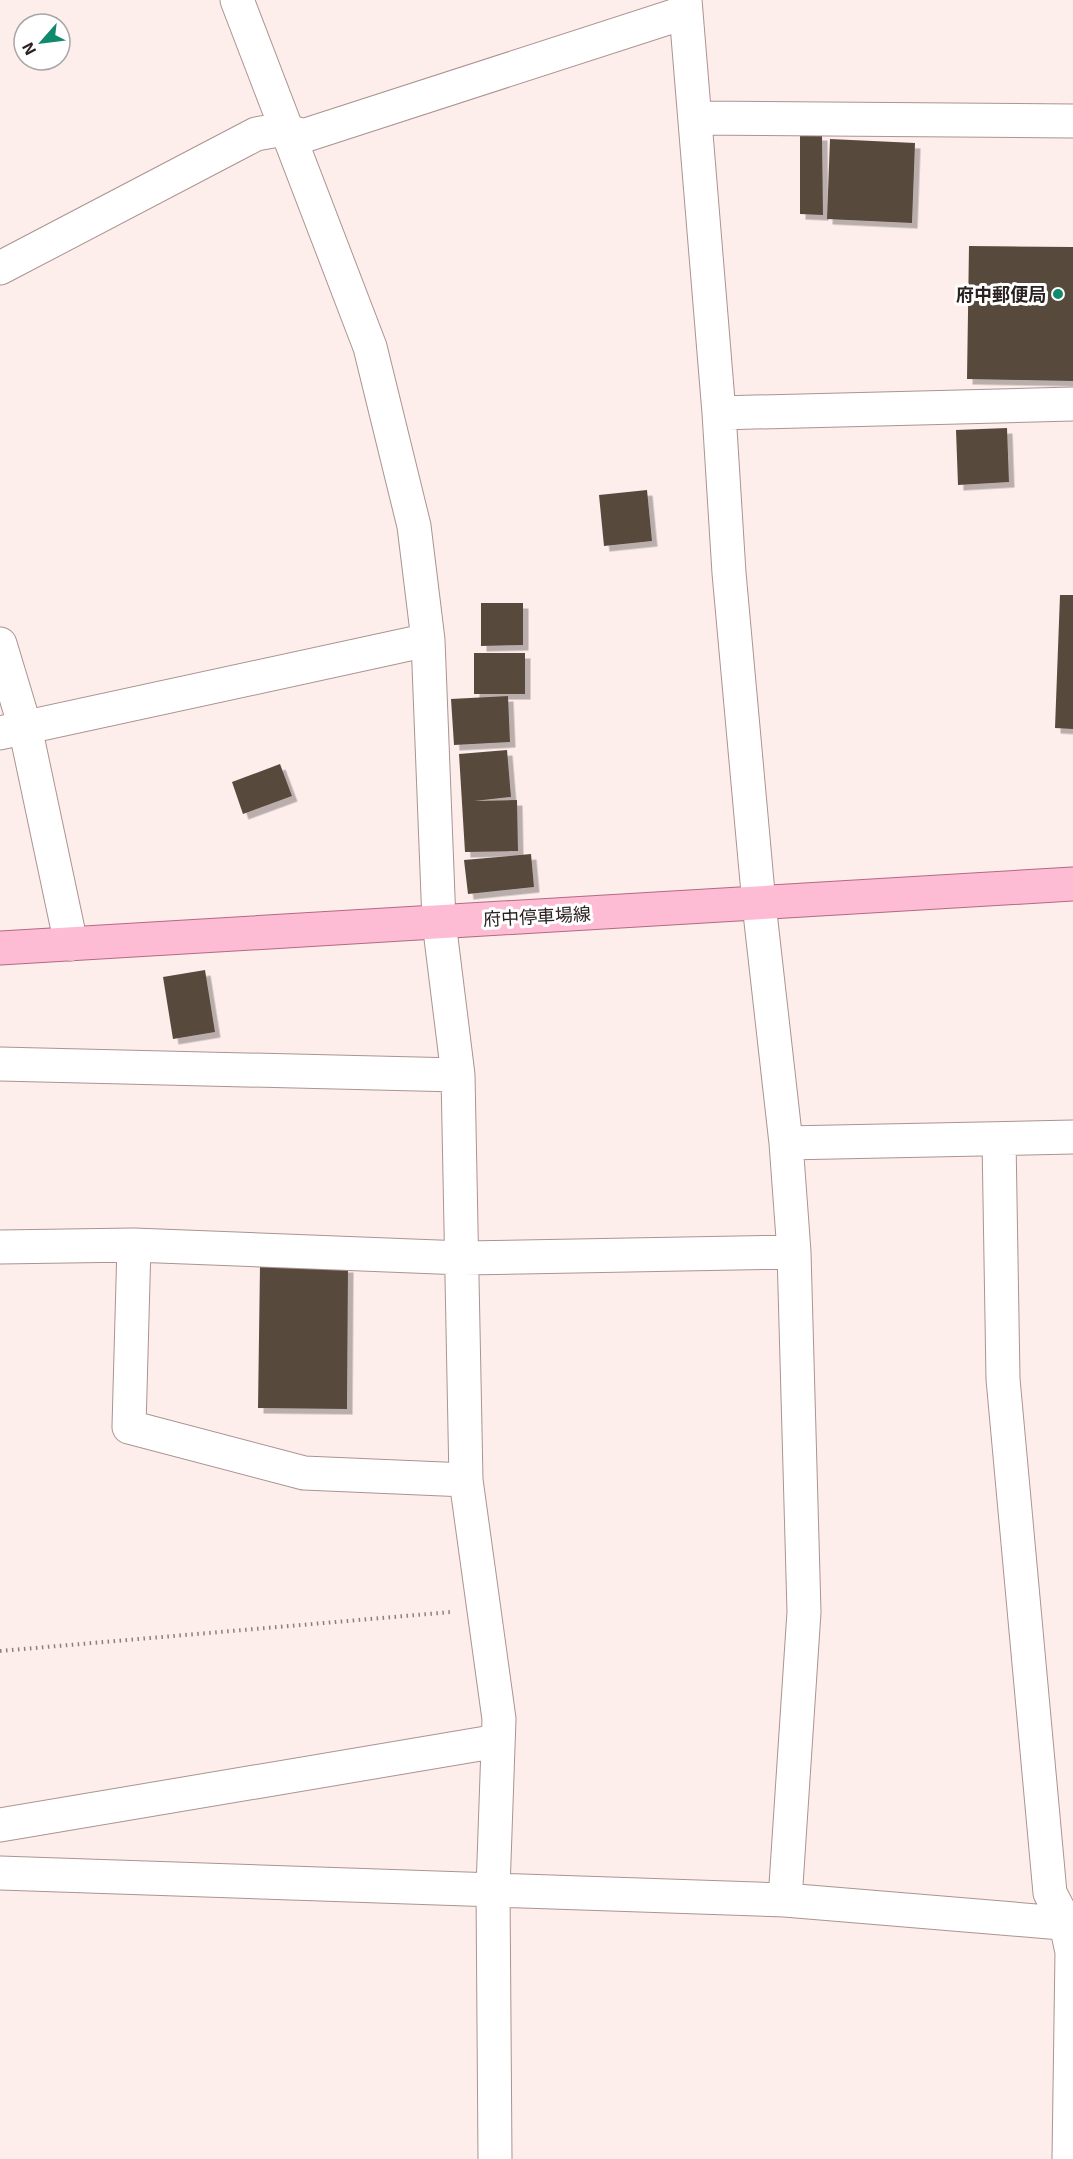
<svg xmlns="http://www.w3.org/2000/svg" width="1073" height="2159" font-family="'Exo 2','Noto Sans JP',sans-serif">
<style>
.building{fill:#59493e;filter:url(#shadow)}
.lines{fill:none;stroke-linecap:round;stroke-linejoin:round}
.minor-casing{stroke:#ab9491;stroke-width:35}
.major-casing{stroke:#b36982;stroke-width:35}
.path{stroke:#8b7e7d;stroke-width:4;stroke-dasharray:1.5 4.5;stroke-linecap:butt}
.minor{stroke:#fff;stroke-width:33}
.major{stroke:#febcd4;stroke-width:33}
.poi-dot{fill:#108a6d;stroke:#fff;stroke-width:2}
.labels{text-anchor:middle;dominant-baseline:central;stroke-width:6;stroke-linejoin:round;paint-order:stroke}
.poi-label{font-size:18px;font-weight:bold;fill:#2a2120;stroke:#fff;text-anchor:end}
.street-label{font-size:18px;fill:#2a2120;stroke:#fff}
</style>
<defs>
<filter id="shadow"><feDropShadow dx="5.5" dy="5.5" stdDeviation="0" flood-color="#0004"/></filter>
</defs>
<rect width="100%" height="100%" fill="#fdedeb"/>
<!-- building -->
<path class="building" d="M800,135H822L823,215L800,214Z
M830,139L915,143L912,223L827,219Z
M969,246L1073,247V381L967,379Z
M1007,428L1009,482L958,485L956,430Z
M647,490L652,541L604,546L599,495Z
M1060,595H1073V729L1055,728Z
M481,603H523V645L481,646Z
M474,653H525V694H474Z
M508,696L510,742L454,745L451,699Z
M507,750L511,797L474,801L517,800L518,851L465,852L459,754Z
M280,764L292,796L243,814L232,782Z
M531,854L534,887L468,894L464,860Z
M205,970L215,1032L173,1039L163,977Z
M260,1265L348,1267L347,1409L258,1408Z"/>
<g class="lines">
<!-- minor casing -->
<g class="minor-casing">
<path id="minor" d="M237,0L370,347L414,526L428,640L439,922L458,1075L466,1480L499,1719L493,1889L495,2159
M685,0L719,413L729,573L759,904L786,1143L794,1252L804,1612L785,1900
M695,118L1073,121
M0,268L256,134L284,129L303,136L686,12
M719,413L1073,404
M0,644L25,727L71,944
M0,733L428,640
M0,1064L458,1075
M999,1139L1003,1379L1050,1893L1066,1924L1072,1952L1069,2159
M786,1143L1073,1137
M134,1245L129,1427L304,1473L466,1480
M0,1247L134,1245L463,1258L794,1252
M0,1825L498,1741
M0,1873L785,1900L1073,1924"/>
</g>
<!-- major casing -->
<g class="major-casing">
<path id="major" d="M0,948L1073,884"/>
</g>
<!-- path -->
<path class="path" d="M0,1651L451,1612"/>
<!-- minor -->
<use href="#minor" class="minor"/>
<!-- major -->
<use href="#major" class="major"/>
</g>
<!-- markers -->
<circle class="poi-dot" cx="1058" cy="294" r="6"/>
<g class="labels">
<!-- poi labels -->
<g class="poi-label">
<text x="1046" y="294">府中郵便局</text>
</g>
<!-- street labels -->
<g class="street-label">
<text transform="translate(537 916) rotate(-3)">府中停車場線</text>
</g>
</g>
<!-- north arrow -->
<g transform="translate(42 42) rotate(242)"><circle r="28" fill="#ffffff" stroke="#aaa6a6" stroke-width="1.5"/>
<path d="M0-4.5L10 22L0 15L-10 22Z" fill="#108a6d"/>
<text y="-9" font-size="16" font-weight="bold" text-anchor="middle" fill="#2a2120">N</text>
</g>
</svg>
